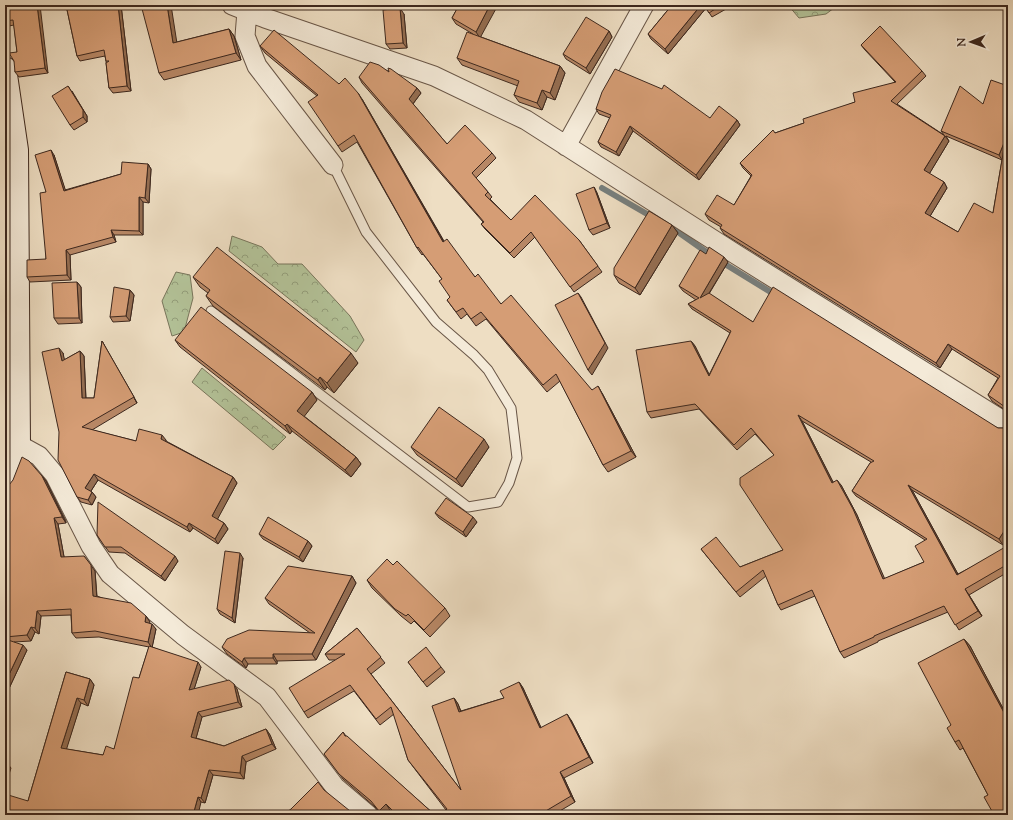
<svg xmlns="http://www.w3.org/2000/svg" width="1013" height="820" font-family="'Sorts Mill Goudy',serif">
<style>
.forest{fill:url(#forest-crowns);stroke:#78755b}
.lines{fill:none;stroke-linecap:round;stroke-linejoin:round}
.stream{stroke:#777f7e;stroke-width:6}
.lane-casing{stroke:#695647;stroke-width:11}
.street-casing{stroke:#695647;stroke-width:21}
.secondary-casing{stroke:#3d281e;stroke-width:24}
.lane{stroke:#f4ead8;stroke-width:9}
.street{stroke:#f4ead8;stroke-width:19}
.secondary{stroke:#f4ead8;stroke-width:22}
.wall{fill:#b78765;stroke:#3d281e;fill-rule:evenodd}
.shaded-wall{fill:#956e52;stroke:#3d281e}
.building{fill:#d59d75;stroke:#3d281e;fill-rule:evenodd}
</style>
<defs>
<pattern id="forest-crowns" width="20" height="18" patternUnits="userSpaceOnUse"><rect width="20" height="18" fill="#b3c298"/><path d="M2 6a3 3 0 1 1 6 0M12 15a3 3 0 1 1 6 0" fill="none" stroke="#939e7b"/></pattern>
</defs>
<rect width="100%" height="100%" fill="#eedec3"/>
<filter id="stains"><feTurbulence type="fractalNoise" baseFrequency=".005" numOctaves="4"/><feColorMatrix values="0 0 0 0 .2 0 0 0 0 .09 0 0 0 0 .02 0 0 0 .5 -.17"/></filter>
<radialGradient id="worn" r=".72"><stop offset=".6" stop-color="#630" stop-opacity="0"/><stop offset="1" stop-color="#630" stop-opacity=".3"/></radialGradient>
<!-- forest -->
<path class="forest" d="M788,5H838L826,14L799,18Z
M232,236L262,247L278,264H302L350,316L364,340L356,352L229,251Z
M176,272L190,275L193,298L184,332L172,336L162,301Z
M202,368L286,437L273,450L192,382Z"/>
<g class="lines">
<!-- stream -->
<path class="stream" d="M602,188L654,218
M671,227L712,256
M720,261L777,296"/>
<!-- lane casing -->
<g class="lane-casing">
<path id="lane" d="M211,311L468,507L498,502L509,483L517,458L511,408L488,370L474,355L436,322L366,232L333,165"/>
</g>
<!-- street casing -->
<g class="street-casing">
<path id="street" d="M232,5L265,18L434,76L526,120L737,255L1008,424
M247,11L245,36L257,66L333,165
M566,146L644,5
M19,445L39,456L55,475L91,546L110,574L183,635L267,697L335,787L368,815"/>
</g>
<!-- secondary casing -->
<g class="secondary-casing">
<path id="secondary" d="M5,68L17,150L19,445L5,481"/>
</g>
<!-- lane -->
<use href="#lane" class="lane"/>
<!-- street -->
<use href="#street" class="street"/>
<!-- secondary -->
<use href="#secondary" class="secondary"/>
</g>
<!-- wall -->
<path class="wall" d="M5,5L48,73L19,77L15,72L17,52L14,25L9,26L5,21Z
M66,5H121L131,91L113,93L109,88L106,62V61L105,56L80,61L77,56Z
M459,5L481,37L560,66L565,73L555,100L547,97L542,110L519,102L514,95L518,86L462,65L457,58L473,34L456,24L452,18Z
M620,5H628L627,8Z
M672,5H724L726,9L712,17L706,8L668,54L651,39L648,34Z
M404,14L407,48L390,49L386,44Z
M229,29L234,36L241,60L164,80L159,73L177,42Z
M609,31L612,37L590,74L566,59L563,54Z
M861,45L922,71L926,76L897,104L944,135L941,131L1008,149V412L992,401L988,395L998,378L952,349L940,368L724,234L720,228L721,227L709,220L705,214L734,205L751,176L743,168L740,163L775,133L804,123L855,102L895,82L865,50ZM946,136L1002,160L993,213L958,232L930,216L947,188L944,182L929,174L949,141Z
M260,46L339,84L362,99L444,241L475,277L501,304L592,390L602,393L636,457L608,472L603,465L560,381L547,392L486,319L476,326L467,314L461,319L447,300L450,297L442,279L423,254L422,255L417,248L357,142L342,152L338,146L317,96L265,53Z
M389,72L417,88L421,93L413,104L447,144L492,153L496,158L476,178L488,192L492,197L490,199L511,220L579,240L602,272L574,292L535,237L514,258L485,229L481,224L483,222L362,83L359,77Z
M72,91L87,116V122L74,130L70,125Z
M596,109L737,120L740,125L699,180L633,131L619,156L601,147L598,142L610,118L599,114Z
M54,155L65,190L121,174L148,164L151,169L149,203L143,202V235H114L116,242L70,255L71,280L30,282L27,277L46,259V192Z
M594,187L597,193L610,228L593,235L589,230Z
M672,225L678,233L640,295L619,283L614,275Z
M706,254L728,262L709,294L753,322L998,428H1008V537L1003,545L912,490L958,574L1008,548V572L969,595L982,616L959,630L948,612L878,641V642L844,658L840,652L815,596L781,610L778,605L766,576L740,597L705,554L701,549L740,567L783,550L774,455L755,434L737,450L699,409L651,418L647,412L691,341L695,346L709,375L730,333L692,309L688,304L696,300L683,291L679,286ZM802,421L871,462L852,491L856,496L925,540L924,562L884,579L857,515L841,485L833,482Z
M193,277L358,363L334,393L327,387L325,390L213,306L206,296L208,293L200,287Z
M77,282L81,287L82,323L58,324L54,318Z
M130,290L134,295L130,321L113,322L110,317Z
M175,340L312,392L317,400L304,416L356,457L361,464L351,477L292,431L290,434L180,347Z
M102,341L105,347L137,403L92,430L136,441L166,440V441L233,477L237,483L217,519L224,523L228,529L218,544L193,528L190,532L98,480L91,491L96,497L92,505L81,502L77,497L63,353L64,360L80,351L84,356L86,398H94Z
M411,447H489L462,487L417,455Z
M42,476L46,481L66,521V523L58,524L64,557L95,571L97,596L146,616L150,622L149,623L156,629L152,647L201,667L194,689H237L242,707L202,717L196,738L224,746L266,729L270,735L276,749L246,762L244,779L213,775L205,803L201,802L28,801L66,672L90,679L94,685L88,706L81,703L66,749L103,755L114,749L139,678L149,647L99,637L76,638L72,633L71,615L41,616L39,634L35,632L31,641L14,642L27,650L5,697V487Z
M435,513L477,522L466,537L439,518Z
M259,534L308,541L312,546L303,562L263,539Z
M97,535L178,561L165,581L125,553L109,552Z
M243,558L235,623L220,614L217,609Z
M393,565L445,608L450,616L430,637L414,621L411,624L401,616L372,588L367,580Z
M352,576L356,583L316,660L277,661V664H248L246,668L227,654L222,647L310,633L269,604L265,598Z
M357,628L385,663L371,674L461,790L454,698L458,704L461,711L504,698L519,682L523,688L541,728L571,720L593,763L564,778L575,802L553,815H441L446,810L408,760L394,714L380,725L354,691L308,718L304,712L335,660H329L325,654Z
M964,639L970,646L1008,718V815H994L993,813L988,795L963,748L960,750L955,742L951,725Z
M408,662L441,667L445,672L427,687Z
M343,732L346,736L435,815H395L390,810L385,815H382L375,807L343,779L324,754Z"/>
<!-- shaded-wall -->
<path class="shaded-wall" d="M37,5H40L48,73L45,68Z
M118,5H121L131,91L127,86Z
M167,5H171L178,50L173,43Z
M490,5H498L480,38L476,32Z
M701,5H704L706,8L668,54L665,49Z
M400,8L404,14L407,48L403,43Z
M229,29L234,36L241,60L236,53Z
M609,31L612,37L590,74L586,68Z
M560,66L565,73L555,100L550,93Z
M68,86L87,116V122L83,117Z
M417,88L421,93L412,105L409,99Z
M542,90L547,97L542,110L537,103Z
M358,93L362,99L448,249L443,242Z
M737,120L740,125L699,180L696,175Z
M630,126L633,131L619,156L616,152Z
M1008,133V146L1002,160L999,155Z
M945,136L949,141L928,176L924,170Z
M51,150L54,155L67,195L64,191Z
M148,164L151,169L149,203L145,198Z
M944,182L947,188L929,218L925,213Z
M594,187L597,193L610,228L607,223Z
M139,197L143,202V235L139,231Z
M672,225L678,233L640,295L635,288Z
M111,230L114,235L116,242L113,237Z
M66,250L70,255L71,280L67,275Z
M724,257L728,262L703,303L700,298Z
M77,282L81,287L82,323L79,318Z
M130,290L134,295L130,321L126,316Z
M578,293L581,297L608,348L592,375L588,370Z
M102,341L105,347L137,403L134,397Z
M691,341L695,346L713,382L709,376Z
M948,344L952,349L940,368L936,363Z
M59,348L63,353L66,367L62,361Z
M80,351L84,356L86,403L82,398Z
M351,353L358,363L334,393L327,383Z
M320,377L327,387L325,390L318,380Z
M598,386L602,393L636,457L631,451Z
M312,392L317,400L303,418L297,411Z
M5,403L6,405V422L5,420Z
M798,415L802,421L836,488L832,483Z
M287,424L292,431L290,434L285,426Z
M162,435L166,440L165,444L161,439Z
M484,439L489,447L462,487L456,479Z
M356,457L361,464L351,477L345,470Z
M94,474L98,480L89,494L85,488Z
M42,476L46,481L66,523L62,517Z
M233,477L237,483L216,522L212,516Z
M837,480L841,485L857,515L887,584L883,579Z
M908,485L912,490L961,580L957,575Z
M92,492L96,497L92,505L88,500Z
M473,517L477,522L466,537L463,532Z
M54,518L58,524L65,562L61,557Z
M189,523L193,528L190,532L187,527Z
M224,523L228,529L218,544L215,539Z
M1008,525V537L1003,545L999,539Z
M308,541L312,546L303,562L299,557Z
M240,553L243,558L235,623L232,618Z
M84,556L95,571L97,601L93,596Z
M175,556L178,561L165,581L161,576Z
M352,576L356,583L316,660L312,654Z
M965,589L969,595L982,616L978,611Z
M37,611L41,616L39,634L35,628Z
M146,616L150,622L148,628L145,622Z
M152,624L156,629L152,648L148,642Z
M31,627L35,632L31,641L27,635Z
M964,639L970,646L1008,718V720Z
M23,645L27,650L5,697V683Z
M273,654L277,661V664L273,658Z
M244,658L248,664L246,668L242,662Z
M198,662L201,667L192,696L189,690Z
M90,679L94,685L88,706L84,700Z
M519,682L523,688L544,734L540,728Z
M234,684L237,689L242,707L238,702Z
M77,698L81,703L65,754L61,748Z
M454,698L458,704L463,718L459,712Z
M198,712L202,717L195,742L191,737Z
M567,714L571,720L593,763L589,757Z
M266,729L270,735L276,749L272,744Z
M242,756L246,762L244,779L240,773Z
M7,763L11,768L5,787V769Z
M209,770L213,775L205,803L201,798Z
M560,772L564,778L575,802L571,796Z
M198,797L201,802L198,815H193Z
M386,804L390,810L385,815H382L379,811Z"/>
<!-- building -->
<path class="building" d="M5,5H37L45,68L15,72L14,61L9,53L17,52L13,20L5,21Z
M66,5H118L127,86L109,88L106,63L109,61H106L104,50L77,56Z
M141,5H167L173,43L229,29L236,53L159,73Z
M459,5H490L476,32L452,18Z
M672,5H701L665,49L648,34Z
M704,5H721L709,13Z
M400,8L403,43L386,44L383,10Z
M586,17L609,31L586,68L563,54Z
M880,26L922,71L891,101L945,136L924,170L944,182L925,213L958,232L974,203L993,213L1004,148L1008,149V298L1007,300L1008,301V409L988,395L1000,376L948,344L936,363L720,228L722,225L705,214L717,195L734,205L752,175L740,163L773,130L775,133L804,123L803,119L855,102L853,93L896,82L861,45Z
M274,30L339,84L345,78L358,93L443,242L447,239L475,277L478,274L501,304L511,295L592,390L598,386L631,451L603,465L556,374L543,385L481,312L471,319L463,308L456,312L447,300L450,297L439,281L442,279L418,247L417,248L354,135L338,146L308,102L318,95L260,46Z
M467,32L560,66L550,93L542,90L537,103L514,95L519,81L457,58Z
M370,62L379,65L389,72L388,68L391,69L417,88L409,99L447,144L465,125L492,153L472,173L488,192L485,195L511,220L535,195L579,240L598,266L570,287L531,232L510,253L481,224L484,222L359,77Z
M615,69L662,89L664,85L710,118L719,106L737,120L696,175L630,126L616,152L598,142L611,115L596,109L602,92Z
M991,80L1008,86V133L999,155L941,131L960,86L983,104Z
M68,86L83,110V117L70,125L52,96Z
M51,150L64,191L121,174L122,162L148,164L145,198L139,197V231L111,230L113,237L66,250L67,275L27,277V260L46,259L40,193L46,192L35,155Z
M594,187L607,223L589,230L576,194Z
M649,211L672,225L635,288L614,275V268Z
M217,247L351,353L327,383L320,377L318,380L206,296L210,290L193,277Z
M709,247L724,257L700,298L709,293L753,322L773,287L998,428H1008V500L1005,498L1008,504V525L999,539L908,485L957,575L1007,546L1008,548V564L965,589L978,611L955,625L944,606L874,636V637L840,652L812,590L778,605L763,570L736,592L701,549L716,537L740,567L783,550L740,485V478L774,455L751,428L734,445L695,404L647,412L636,350L691,341L709,376L731,331L688,304L699,298L679,286L700,250L706,254ZM798,415L874,461L870,463L852,491L927,539L915,546L924,562L883,579L853,509L837,480L832,483Z
M77,282L79,318H54L52,283Z
M114,287L130,290L126,316L110,317Z
M578,293L605,343L588,370L555,305Z
M201,307L312,392L297,411L356,457L345,470L287,424L285,426L175,340Z
M102,341L134,397L82,427L136,441L139,429L162,435L161,439L233,477L212,516L224,523L215,539L189,523L187,527L94,474L85,488L92,492L88,500L77,497L58,460L59,432L42,352L59,348L62,361L80,351L82,398H94Z
M439,407L484,439L456,479L411,447Z
M22,457L29,461L42,476L62,516V517L54,518L61,557L84,556L91,565L93,596L131,603L146,616L145,622L152,624L148,642L95,631L72,633L71,609L37,611L35,628L31,627L27,635L5,637V487L9,485L13,480Z
M446,498L473,517L463,532L435,513Z
M98,502L175,556L161,576L121,547H105L97,535Z
M268,517L308,541L299,557L259,534Z
M225,551L240,553L232,618L217,609Z
M387,559L393,565L397,561L445,608L424,630L408,614L406,616L395,609L367,580Z
M288,566L352,576L312,654H273V658H244L242,662L222,647L227,639L249,630L315,633L265,598Z
M357,628L381,657L367,669L461,790L432,706L454,698L459,712L504,698L500,691L519,682L540,728L567,714L589,757L560,772L571,796L539,815H441L447,809L408,760L391,707L376,719L350,685L304,712L289,688L345,654H325Z
M5,639L23,645L5,683Z
M964,639L1008,720V815H999L997,811L993,813L984,797L988,795L959,740L955,742L947,728L951,725L918,663Z
M149,646L198,662L189,690L229,680L234,684L238,702L198,712L191,737L224,746L266,729L272,744L242,756L240,773L209,770L201,798L198,797L193,815H5V794L28,801L66,672L90,679L84,700L77,698L61,748L103,755L106,746L114,749L133,677L139,678Z
M426,647L441,667L423,682L408,662Z
M343,732L345,736H347L435,815H397L386,804L379,811L371,801L339,774L324,754Z
M5,762L7,763L5,769Z
M318,782L324,790L355,815H283L291,809Z"/>
<!-- margin -->
<rect width="1013" height="820" fill="none" stroke="#eedec3" stroke-width="20"/>
<rect x="6" y="6" width="1001" height="808" fill="none" stroke="#3d281e" stroke-width="2"/>
<rect x="10" y="10" width="993" height="800" fill="none" stroke="#3d281e"/>
<!-- north arrow -->
<g transform="translate(971 42) rotate(268)" stroke="#f4ead8" stroke-width="3" paint-order="stroke">
<path d="M0-3L7 15L0 10L-7 15Z" fill="#3d281e"/>
<text y="-6" font-size="11" font-weight="bold" text-anchor="middle" fill="#3d281e">N</text>
</g>
<rect width="100%" height="100%" filter="url(#stains)"/>
<rect width="100%" height="100%" fill="url(#worn)"/>
</svg>
